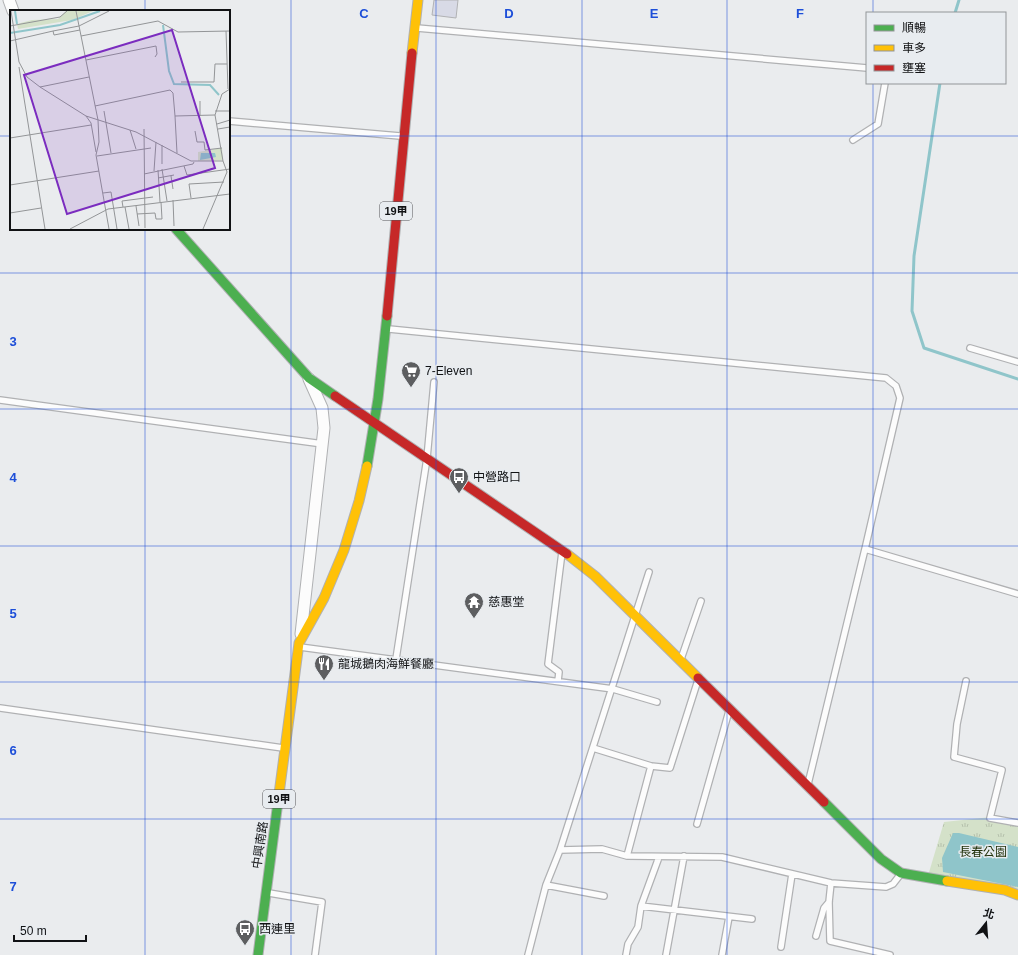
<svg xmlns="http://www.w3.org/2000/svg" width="1018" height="955" font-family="Arial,'Noto Sans TC',sans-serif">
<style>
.park{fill:url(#park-tufts)}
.water{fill:#8fc5ca}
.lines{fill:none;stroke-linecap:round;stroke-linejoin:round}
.stream{stroke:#8fc5ca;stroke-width:3}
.building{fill:#d8dae6;stroke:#b1b2b4}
.lane-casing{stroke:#b0b1b3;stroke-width:8}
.street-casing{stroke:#b0b1b3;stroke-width:13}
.fast-casing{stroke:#b0b1b3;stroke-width:11}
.slow-casing{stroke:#b0b1b3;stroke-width:11}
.jam-casing{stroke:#b0b1b3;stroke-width:11}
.lane{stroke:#fcfcfc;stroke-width:5.5}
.street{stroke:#fcfcfc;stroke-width:11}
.fast{stroke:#4caf50;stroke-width:9}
.slow{stroke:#ffc107;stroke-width:9}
.jam{stroke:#c62828;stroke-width:9}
.grid{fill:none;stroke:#1d4ed8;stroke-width:1;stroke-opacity:0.55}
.labels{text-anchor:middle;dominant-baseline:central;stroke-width:3;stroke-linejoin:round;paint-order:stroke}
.shield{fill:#e8ecf0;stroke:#525356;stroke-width:1}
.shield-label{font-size:11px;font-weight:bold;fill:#111214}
.poi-label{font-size:12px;fill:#111214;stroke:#e8ecf0;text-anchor:start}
.street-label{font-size:12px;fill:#111214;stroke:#e8ecf0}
.park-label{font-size:12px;fill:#23330d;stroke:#e8ecf0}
.inset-river{fill:none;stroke:#8fc5ca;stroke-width:2}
.inset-road{fill:none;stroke:#939597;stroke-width:1}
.view{fill:#7b2cbf;fill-opacity:0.15;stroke:#7b2cbf;stroke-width:2}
.inset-edge{fill:none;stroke:#111214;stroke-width:2}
.grid-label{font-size:13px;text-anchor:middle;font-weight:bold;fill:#1d4ed8;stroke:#e8ecf0;stroke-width:3;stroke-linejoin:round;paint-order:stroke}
</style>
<defs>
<pattern id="park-tufts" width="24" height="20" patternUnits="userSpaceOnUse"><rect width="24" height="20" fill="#d4e1c9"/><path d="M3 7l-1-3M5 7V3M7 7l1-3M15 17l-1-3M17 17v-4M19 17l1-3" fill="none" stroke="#b5c0ac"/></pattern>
</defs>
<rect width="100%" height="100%" fill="#eaecee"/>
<!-- park -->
<path class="park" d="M991,817L1018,824V894L927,879L944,822Z"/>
<!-- water -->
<path class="water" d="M953,833H959L1018,847V887L943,872L942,858Z"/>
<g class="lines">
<!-- stream -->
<path class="stream" d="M955,13L959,0
M940,83L914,256L912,311L924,348L1018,379"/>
</g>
<!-- building -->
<path class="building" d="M434,0H458L456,18L432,15Z"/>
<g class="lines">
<!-- lane casing -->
<g class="lane-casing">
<path id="lane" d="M417,28L867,68
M229,121L400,136
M853,140L878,124L885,83
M389,329L886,378L896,386L900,398L865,549L1018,594
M970,348L1018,362
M0,400L323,444
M300,647L613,689L657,702
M396,659L427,458L434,382
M681,659L701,601
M558,681L559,672L548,664L562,552
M966,681L957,724L954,757L1002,770L990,818L1018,823
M0,708L283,748
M593,748L651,766
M808,784L865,549
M697,824L729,711
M560,850L602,849L627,856L722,857L831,883L886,887L893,884L900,875
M627,856L651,766L670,768L698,680
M831,883L829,902L830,941L890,955
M546,885L604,896
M269,893L322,902L315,955
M641,906L752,919
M816,936L824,908L829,902
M781,947L792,874
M528,955L546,885L560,850L649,572
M626,955L628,944L638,927L641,906L659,857
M666,955L684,856
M722,955L729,917"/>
</g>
<!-- street casing -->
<g class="street-casing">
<path id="street" d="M9,0L13,11
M301,634L324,428L322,408L309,379"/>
</g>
<!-- fast casing -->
<g class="fast-casing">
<path id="fast" d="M176,229L309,378L335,396
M367,466L378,399L387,316
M824,802L881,859L901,873L947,881
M258,955L279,794"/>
</g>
<!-- slow casing -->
<g class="slow-casing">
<path id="slow" d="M412,53L418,0
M567,554L595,576L698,678
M279,794L299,643L324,598L344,550L359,501L367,466
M947,881L1005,890L1018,895"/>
</g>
<!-- jam casing -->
<g class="jam-casing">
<path id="jam" d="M387,316L412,53
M335,396L567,554
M698,678L824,802"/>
</g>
<!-- lane -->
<use href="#lane" class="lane"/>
<!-- street -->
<use href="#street" class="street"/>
<!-- fast -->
<use href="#fast" class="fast"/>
<!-- slow -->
<use href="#slow" class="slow"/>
<!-- jam -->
<use href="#jam" class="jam"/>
</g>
<!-- grid -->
<path class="grid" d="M145,0V11M291,0V955M436,0V955M582,0V955M727,0V955M873,0V13M873,83V955M0,136H11M229,136H1018M145,229V955M0,273H1018M0,409H1018M0,546H1018M0,682H1018M0,819H1018"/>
<!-- icons -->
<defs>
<g id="supermarket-pin" transform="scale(1)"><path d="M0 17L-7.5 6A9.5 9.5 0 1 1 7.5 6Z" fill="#5d5e60" stroke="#e8ecf0"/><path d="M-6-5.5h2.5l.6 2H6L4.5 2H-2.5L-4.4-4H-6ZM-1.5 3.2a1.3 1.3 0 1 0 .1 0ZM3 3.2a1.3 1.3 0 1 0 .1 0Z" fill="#fff"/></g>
<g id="bus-pin" transform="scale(1)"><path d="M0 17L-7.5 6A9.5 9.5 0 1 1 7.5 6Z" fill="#5d5e60" stroke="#e8ecf0"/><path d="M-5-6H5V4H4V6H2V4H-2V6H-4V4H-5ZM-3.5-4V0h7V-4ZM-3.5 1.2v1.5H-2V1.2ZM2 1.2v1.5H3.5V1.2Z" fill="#fff"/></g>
<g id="temple-pin" transform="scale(1)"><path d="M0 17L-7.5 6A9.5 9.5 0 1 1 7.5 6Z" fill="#5d5e60" stroke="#e8ecf0"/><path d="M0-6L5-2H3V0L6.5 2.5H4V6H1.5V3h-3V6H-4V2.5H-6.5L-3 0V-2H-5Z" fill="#fff"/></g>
<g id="restaurant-pin" transform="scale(1)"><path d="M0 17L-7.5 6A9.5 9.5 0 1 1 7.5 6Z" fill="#5d5e60" stroke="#e8ecf0"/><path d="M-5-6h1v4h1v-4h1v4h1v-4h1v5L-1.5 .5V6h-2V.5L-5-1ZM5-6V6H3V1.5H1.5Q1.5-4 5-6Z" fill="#fff"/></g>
</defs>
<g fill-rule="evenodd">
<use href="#supermarket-pin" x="411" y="371"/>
<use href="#bus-pin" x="459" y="477"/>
<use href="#temple-pin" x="474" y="602"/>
<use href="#restaurant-pin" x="324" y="664"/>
<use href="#bus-pin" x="245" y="929"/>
</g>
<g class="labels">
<!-- shield labels -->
<g class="shield">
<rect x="380" y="202" width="32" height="18" rx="3"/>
<rect x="263" y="790" width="32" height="18" rx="3"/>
</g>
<g class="shield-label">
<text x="396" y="211">19甲</text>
<text x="279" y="799">19甲</text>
</g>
<!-- poi labels -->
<g class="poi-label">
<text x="425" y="371">7-Eleven</text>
<text x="473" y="477">中營路口</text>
<text x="488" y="602">慈惠堂</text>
<text x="338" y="664">龍城鵝肉海鮮餐廳</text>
<text x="259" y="929">西連里</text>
</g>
<!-- street labels -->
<g class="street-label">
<text transform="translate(260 845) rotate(-82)">中興南路</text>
</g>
<!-- park labels -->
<g class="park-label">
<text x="983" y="852">長春公園</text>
</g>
</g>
<!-- overview -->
<g transform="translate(10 10)">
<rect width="220" height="220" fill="#eaecee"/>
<path d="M56,1H83L62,10L8,19L7,14L22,10L48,9Z" fill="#d4e1c9"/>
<path d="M212,138L213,150L188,151V142Z" fill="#d4e1c9"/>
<path d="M191,143H205L206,147L190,150Z" fill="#8fc5ca"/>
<path class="inset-river" d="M5,1L7,14M153,15L159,61L164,74L200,75L209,85M0,23L50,15L90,1"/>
<path class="inset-road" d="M1,1L9,52L17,67L30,77L76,106L126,122L181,151H213M66,1L88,110L89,132L86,145L99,219M0,16L50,7L57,1M43,21L69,16L99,1M216,21L218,79M71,26L148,11L168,22L220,21M0,31L43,21L44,25L70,20M76,50L146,36L147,44L145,47M9,57L35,219M171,72H204L205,54H217M30,77L79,67M85,96L160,80L163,83L165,106L205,105M94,101L101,143M205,101H220M76,106L81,113L86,142M165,106L167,143M190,106V91M207,114L220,110M134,119L135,218M208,119L220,117M120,120L126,139M185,121L187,132H194L195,140L212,138M0,128L81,115M152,135V154M87,146L141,138M174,156L177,165L220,159M152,159L157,191M148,160L150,192M144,161L146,132M134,164L183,154L184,152M161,166L163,179M148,168L164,165M0,175L89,161M93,183L101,182L107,219M181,188L179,174L214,172M163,190L164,216M126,196L129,216M113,197L112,191L143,187M115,197L119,219M0,203L31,198M127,204L145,203L146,209H152L151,192M60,219L98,199L220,184M193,219L217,162L213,151L205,105L212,84L220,79"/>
<path class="view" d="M162,20L205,158L57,204L14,65Z"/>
<rect width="220" height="220" class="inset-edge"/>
</g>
<g class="grid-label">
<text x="364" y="18">C</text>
<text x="509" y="18">D</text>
<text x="654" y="18">E</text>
<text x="800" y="18">F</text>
<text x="13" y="346">3</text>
<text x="13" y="482">4</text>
<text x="13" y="618">5</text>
<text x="13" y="755">6</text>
<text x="13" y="891">7</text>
</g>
<!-- legend -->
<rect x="866" y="12" width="140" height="72" fill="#e8ecf0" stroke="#929598"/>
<rect x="874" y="25" width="20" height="6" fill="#4caf50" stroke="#929598"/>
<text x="902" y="32" font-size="12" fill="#111214">順暢</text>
<rect x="874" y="45" width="20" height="6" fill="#ffc107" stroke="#929598"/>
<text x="902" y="52" font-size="12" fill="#111214">車多</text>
<rect x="874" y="65" width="20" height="6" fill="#c62828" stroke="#929598"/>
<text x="902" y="72" font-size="12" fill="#111214">壅塞</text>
<!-- north arrow -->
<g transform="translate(986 923) rotate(17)" stroke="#e8ecf0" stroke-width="3" paint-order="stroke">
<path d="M0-3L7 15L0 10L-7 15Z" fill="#111214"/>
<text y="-6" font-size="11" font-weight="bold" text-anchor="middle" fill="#111214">北</text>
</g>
<!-- scale -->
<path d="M14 935v6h72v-6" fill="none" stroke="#111214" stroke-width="2"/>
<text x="20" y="935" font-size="12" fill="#111214" stroke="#e8ecf0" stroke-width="3" paint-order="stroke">50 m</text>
</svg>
